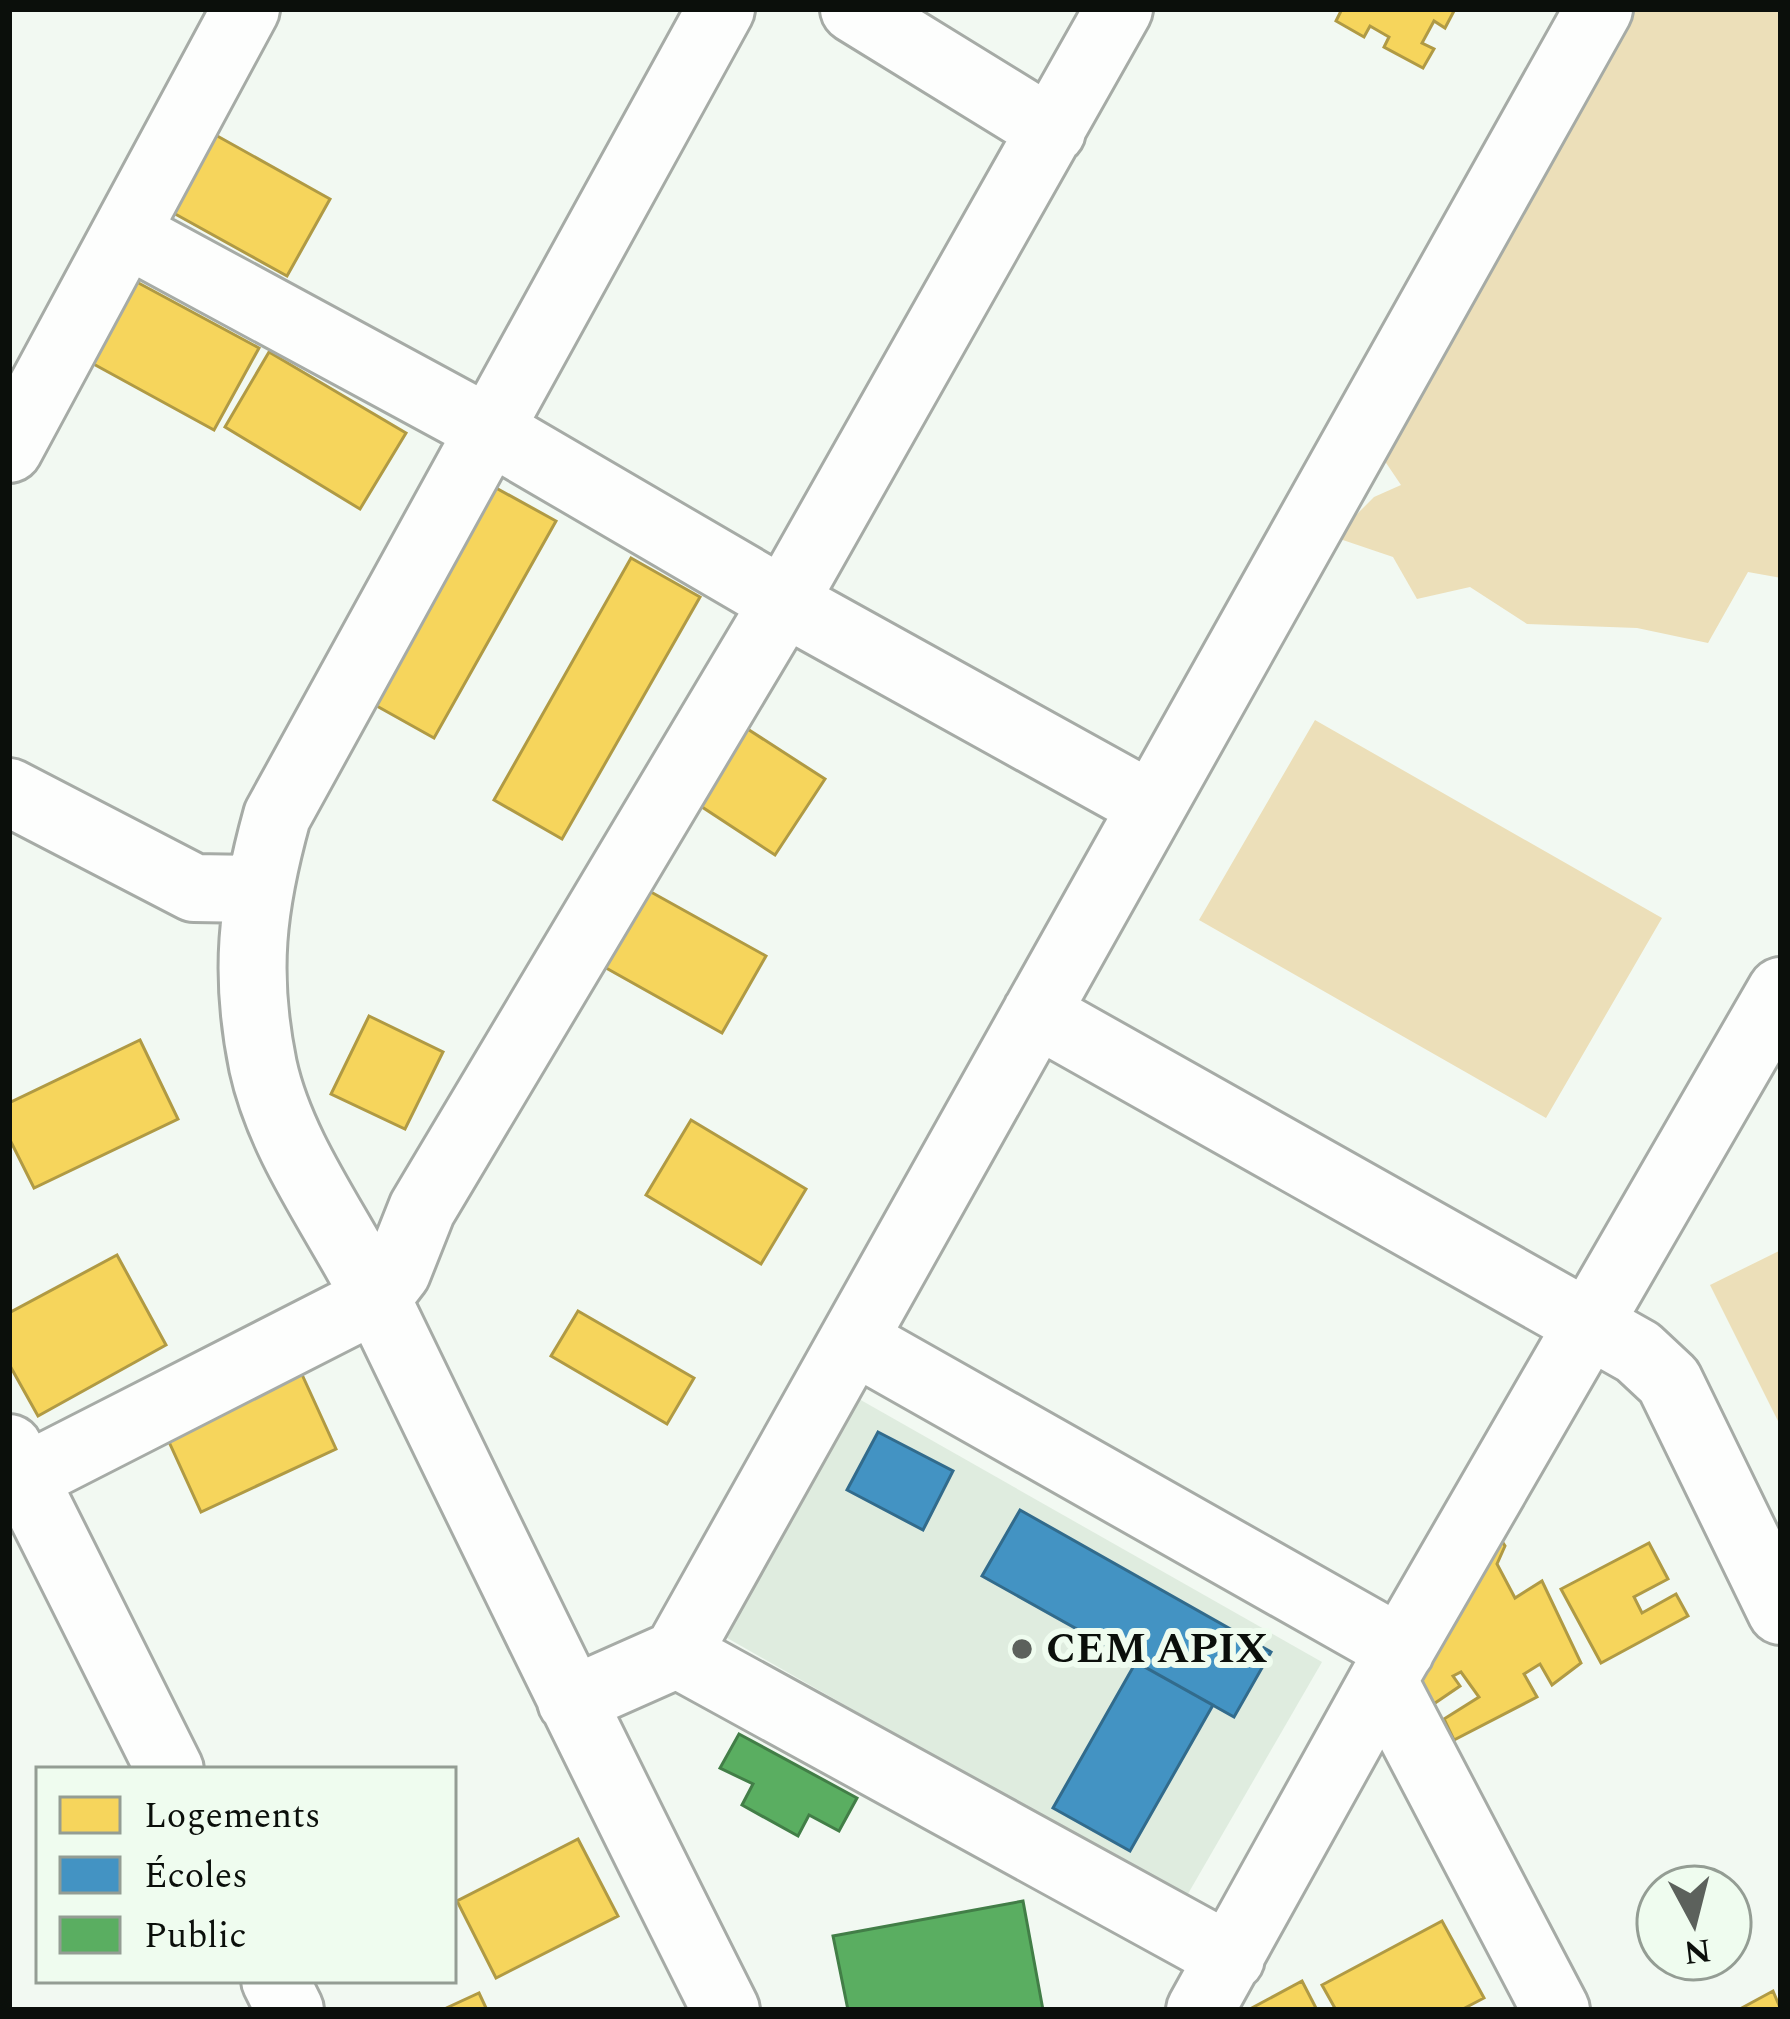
<svg xmlns="http://www.w3.org/2000/svg" width="1790" height="2019" font-family="Spectral,serif">
<style>
.built{fill:#dfecdf}
.green{fill:#ecdfb9}
.homes{fill:#f6d55c;stroke:#b09a44;stroke-width:3}
.schools{fill:#4393c3;stroke:#326b8c;stroke-width:3}
.public{fill:#5aae61;stroke:#427e47;stroke-width:3}
.lines{fill:none;stroke-linecap:round;stroke-linejoin:round}
.street-casing{stroke:#a6aba6;stroke-width:72}
.street{stroke:#fdfefd;stroke-width:66}
.poi-dot{fill:#5c615c;stroke:#effcef;stroke-width:4.5}
.labels{text-anchor:middle;dominant-baseline:central;stroke-width:12;stroke-linejoin:round;paint-order:stroke}
.poi-label{font-size:42px;font-weight:bold;fill:#0b0f0b;stroke:#effcef;text-anchor:start}
</style>
<rect width="100%" height="100%" fill="#f2f9f2"/>
<!-- built -->
<path class="built" d="M859,1399L1322,1662L1185,1899L722,1635Z"/>
<!-- green -->
<path class="green" d="M1629,9H1781V578L1748,572L1708,643L1637,628L1527,624L1470,587L1417,599L1393,557L1334,537L1374,497L1401,485L1376,448Z
M1315,720L1662,918L1546,1118L1199,920Z
M1781,1250V1427L1710,1285Z"/>
<!-- homes -->
<path class="homes" d="M1342,9H1455L1445,28L1434,21L1422,43L1434,49L1423,68L1384,47L1389,37L1370,26L1364,37L1336,21Z
M203,128L330,199L287,276L159,205Z
M133,280L259,348L214,430L88,361Z
M269,352L406,433L360,509L225,427Z
M487,483L556,521L434,738L366,700Z
M631,558L700,597L562,839L494,800Z
M746,728L825,779L775,855L696,803Z
M633,882L766,956L722,1033L590,959Z
M369,1016L443,1052L405,1129L331,1094Z
M140,1040L178,1119L34,1188L9,1138V1103Z
M691,1120L806,1189L761,1264L646,1195Z
M117,1255L166,1345L38,1416L9,1364V1313Z
M578,1311L694,1378L667,1424L551,1356Z
M294,1357L336,1449L201,1512L159,1420Z
M1494,1529L1505,1546L1497,1564L1515,1598L1542,1581L1581,1663L1552,1685L1540,1664L1524,1674L1537,1697L1454,1740L1444,1719L1479,1697L1461,1672L1453,1676L1460,1686L1419,1714L1403,1675Z
M1649,1543L1668,1579L1634,1597L1642,1613L1676,1594L1688,1616L1601,1663L1561,1589Z
M578,1839L618,1916L496,1978L457,1901Z
M1442,1921L1484,1998L1461,2010H1336L1322,1985Z
M1302,1981L1317,2010H1248Z
M1773,1991L1781,2010H1738Z
M479,1993L487,2010H442Z"/>
<!-- schools -->
<path class="schools" d="M878,1432L953,1471L923,1530L847,1490Z
M1020,1510L1271,1652L1234,1717L982,1576Z
M1136,1662L1213,1705L1130,1851L1053,1808Z"/>
<!-- public -->
<path class="public" d="M739,1734L857,1798L839,1831L809,1815L798,1836L742,1805L753,1784L720,1768Z
M1023,1901L1043,2010H848L833,1936Z"/>
<g class="lines">
<!-- street casing -->
<g class="street-casing">
<path id="street" d="M721,9L277,816C252,906 244,973 263,1066C282,1153 344,1230 382,1310C495,1544 609,1778 726,2010
M854,9L1052,131
M126,233L488,429L784,602L1152,806
M9,449L246,9
M9,792L194,888L257,889
M1036,1013L1638,1352L1669,1381L1781,1611
M853,1340L1401,1650
M9,1448L170,1770
M24,1478L377,1298L397,1272L422,1209L784,602L1119,9
M677,1654L1231,1958
M1383,1680L1556,2010
M571,1701L677,1654L1599,9
M275,1980L290,2010
M1200,2010L1383,1680L1781,991"/>
</g>
<!-- street -->
<use href="#street" class="street"/>
</g>
<!-- markers -->
<circle class="poi-dot" cx="1022" cy="1649" r="12"/>
<g class="labels">
<!-- poi labels -->
<g class="poi-label">
<text x="1046" y="1649">CEM APIX</text>
</g>
</g>
<!-- border -->
<rect width="1790" height="2019" fill="none" stroke="#0b0f0b" stroke-width="24"/>
<!-- legend -->
<rect x="36" y="1767" width="420" height="216" fill="#effcef" stroke="#949d94" stroke-width="3"/>
<rect x="60" y="1797" width="60" height="36" fill="#f6d55c" stroke="#949d94" stroke-width="3"/>
<text x="144" y="1827" font-size="36" fill="#0b0f0b">Logements</text>
<rect x="60" y="1857" width="60" height="36" fill="#4393c3" stroke="#949d94" stroke-width="3"/>
<text x="144" y="1887" font-size="36" fill="#0b0f0b">Écoles</text>
<rect x="60" y="1917" width="60" height="36" fill="#5aae61" stroke="#949d94" stroke-width="3"/>
<text x="144" y="1947" font-size="36" fill="#0b0f0b">Public</text>
<!-- north arrow -->
<g transform="translate(1694 1923) rotate(173)"><circle r="57" fill="#effcef" stroke="#949d94" stroke-width="3"/>
<path d="M0-9L21 45L0 30L-21 45Z" fill="#5c615c"/>
<text y="-18" font-size="33" font-weight="bold" text-anchor="middle" fill="#0b0f0b">N</text>
</g>
</svg>
